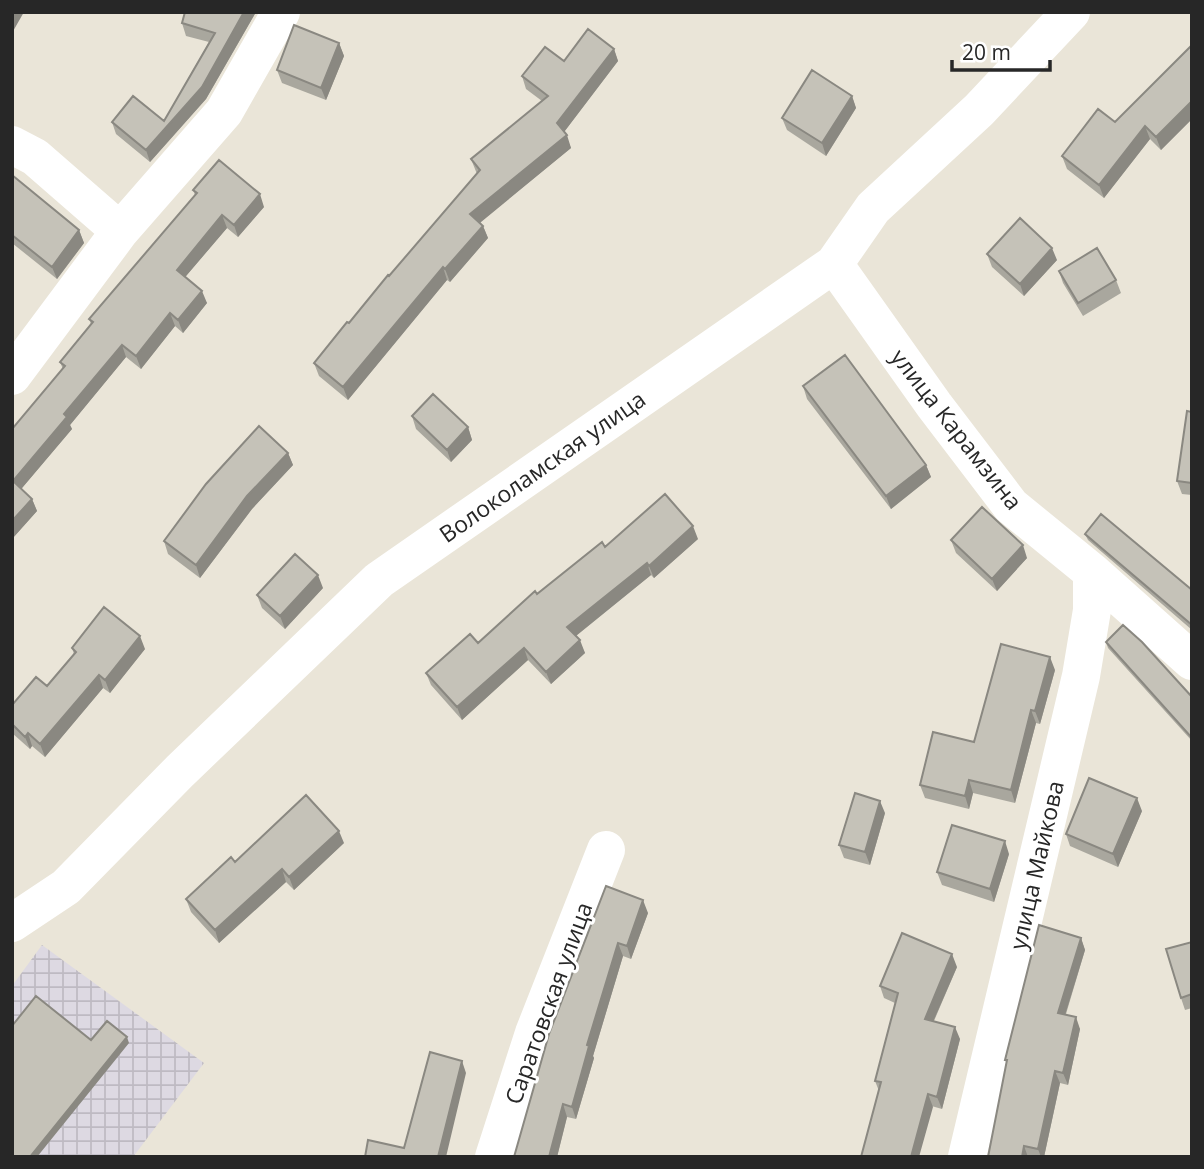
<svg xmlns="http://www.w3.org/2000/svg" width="1204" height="1169" font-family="'Open Sans',sans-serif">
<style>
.industrial{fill:url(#industrial-grid)}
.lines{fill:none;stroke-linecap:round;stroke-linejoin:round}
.minor{stroke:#fff;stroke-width:38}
.wall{fill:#a9a79e}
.shaded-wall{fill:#8a8881}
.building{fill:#c5c2b8;stroke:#8a8881;stroke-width:2}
.labels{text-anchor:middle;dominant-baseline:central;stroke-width:6;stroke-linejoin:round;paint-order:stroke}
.street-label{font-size:23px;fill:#272727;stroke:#fff}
</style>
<defs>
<pattern id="industrial-grid" width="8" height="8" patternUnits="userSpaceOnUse" patternTransform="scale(1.75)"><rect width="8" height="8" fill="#ddd9e2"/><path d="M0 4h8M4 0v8" fill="none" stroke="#bebac2"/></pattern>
</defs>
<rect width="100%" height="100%" fill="#eae5d8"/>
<!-- industrial -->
<path class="industrial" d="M42,945L204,1063L133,1157H12V986Z"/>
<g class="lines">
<!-- minor -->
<path class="minor" d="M12,145L35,157L120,231
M834,264L934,405L1011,506L1092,572L1192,661
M12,376L120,231L224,112L281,12
M12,923L66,887L180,771L379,580L834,264L873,208L979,110L1071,12
M494,1157L534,1033L606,850
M967,1157L1081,676L1092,610V572"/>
</g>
<!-- wall -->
<path class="wall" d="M256,12L206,99L150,162L116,134L112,122L164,121L209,42L186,36L182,23Z
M339,43L344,56L326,100L282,83L277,70Z
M1192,47V119L1161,150L1150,139L1104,198L1067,169L1062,156L1115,122Z
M614,49L618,61L564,132L571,148L480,222L483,226L488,238L450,282L447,280L348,400L319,376L314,363L477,174L471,159L542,101L526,89L522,76L564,61Z
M852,96L856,108L826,156L787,130L782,118Z
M12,175L79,230L84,243L57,279L12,243Z
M193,190L264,207L238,237L227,228L185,277L207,303L183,333L175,326L141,369L126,357L70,425L72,429L21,489L32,499L37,511L12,539V429L63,369L60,362L91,324L89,319L195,195Z
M987,254L1057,260L1024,296L992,267Z
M1059,271L1116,280L1121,293L1083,316L1063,283Z
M803,386L926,465L931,477L891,509L807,399Z
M1192,412V495L1182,494L1177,481Z
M412,416L468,427L472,440L451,462L416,429Z
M288,453L293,465L252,509L200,578L168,554L164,541Z
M1085,534L1192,590V630L1088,540Z
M698,539L654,578L651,575L576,636L585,653L551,684L528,660L462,720L431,685L426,673L478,643L537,594L605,547Z
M951,540L1027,558L997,591L956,553Z
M323,588L285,629L262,608L257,595Z
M1106,642L1192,697V741L1108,648Z
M72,648L145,649L110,693L103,688L45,757L32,746L30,749L12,733V705L47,686L74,654Z
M1055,670L1040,724L1036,723L1015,803L973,793L969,809L925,798L920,785L974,742Z
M1142,811L1118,867L1070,846L1066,834Z
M885,813L870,865L844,858L839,845Z
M344,843L294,890L286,882L219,943L191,912L186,899L235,862Z
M1009,854L994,902L942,885L937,872Z
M606,886L648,913L631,959L623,956L593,1056L594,1058L576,1119L567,1117L557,1157H514Z
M1081,938L1085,950L1066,1014L1080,1029L1068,1085L1060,1083L1044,1157H988L1007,1064L1005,1060Z
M1192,942V1008L1185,1010L1181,998Z
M957,967L934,1021L960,1039L942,1109L879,1091L875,1081L895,1003L884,998L880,986Z"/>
<!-- shaded-wall -->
<path class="shaded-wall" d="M12,12H24L12,33Z
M244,12H256L206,99L150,162L146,150Z
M339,43L344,56L326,100L321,88Z
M614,49L618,61L561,136L557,123Z
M852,96L856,108L826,156L822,143Z
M1192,101V119L1161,150L1156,137Z
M1145,126L1150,139L1104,198L1099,185Z
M567,135L571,148L475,227L470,214Z
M260,194L264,207L238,237L234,225Z
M222,215L227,228L181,282L177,270Z
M483,226L488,238L450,282L445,269Z
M79,230L84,243L57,279L52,267Z
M1052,248L1057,260L1024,296L1020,284Z
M443,267L447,280L348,400L343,387Z
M202,291L207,303L183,333L178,320Z
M170,313L175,326L141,369L136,356Z
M122,345L126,357L70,425L72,429L17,494L13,481L64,414Z
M468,427L472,440L451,462L447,450Z
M288,453L293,465L252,509L200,578L196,565L247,496Z
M926,465L931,477L891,509L886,496Z
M32,499L37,511L12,539V521Z
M693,526L698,539L654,578L649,566Z
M1023,545L1027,558L997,591L992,579Z
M647,563L651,575L572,639L567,627Z
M318,575L323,588L285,629L280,616Z
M140,636L145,649L110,693L105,680Z
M580,640L585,653L551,684L546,672Z
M524,648L528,660L462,720L457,707Z
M1050,657L1055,670L1040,724L1035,711Z
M99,675L103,688L45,757L40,744Z
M1031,710L1036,723L1015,803L1011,790Z
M28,733L32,746L30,749L25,737Z
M969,780L973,793L969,809L965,796Z
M1137,798L1142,811L1118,867L1113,854Z
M880,801L885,813L870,865L865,852Z
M339,831L344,843L294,890L289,877Z
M1005,841L1009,854L994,902L990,889Z
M282,869L286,882L219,943L215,930Z
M643,900L648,913L631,959L627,946Z
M1081,938L1085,950L1062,1025L1058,1013Z
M618,943L623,956L593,1056L594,1058L576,1119L572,1107L587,1045Z
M952,954L957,967L929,1031L925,1019Z
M1076,1017L1080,1029L1068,1085L1063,1073Z
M955,1027L960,1039L942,1109L937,1097Z
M127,1037L129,1043L37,1157H30Z
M462,1061L466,1073L446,1157H438Z
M1055,1071L1060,1083L1044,1157H1041L1038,1149Z
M928,1094L933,1107L919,1157H911Z
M563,1104L567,1117L557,1157H549Z
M1024,1146L1028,1157H1022Z"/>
<!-- building -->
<path class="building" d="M185,12H244L202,87L146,150L112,122L133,96L164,121L215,33L182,23Z
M294,25L339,43L321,88L277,70Z
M588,29L614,49L557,123L567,135L470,214L483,226L445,269L443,267L343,387L314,363L347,322L349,323L388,275L389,276L480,170L471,159L548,96L522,76L545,47L564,61Z
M1191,46L1192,47V101L1156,137L1145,126L1099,185L1062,156L1098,109L1115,122Z
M812,70L852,96L822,143L782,118Z
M219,160L260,194L234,225L222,215L177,270L202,291L178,320L170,313L136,356L122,345L64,414L67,417L13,481L32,499L12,521V429L65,366L60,362L93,322L89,319L197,193L193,190Z
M12,175L79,230L52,267L12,235Z
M1020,218L1052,248L1020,284L987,254Z
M1097,248L1116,280L1078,303L1059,271Z
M845,355L926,465L886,496L803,386Z
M433,394L468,427L447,450L412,416Z
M1187,411L1192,412V483L1177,481Z
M259,426L288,453L247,496L196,565L164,541L206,484Z
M665,494L693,526L649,566L647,563L567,627L580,640L546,672L524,648L457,707L426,673L470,634L478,643L535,591L537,594L602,542L605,547Z
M982,507L1023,545L992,579L951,540Z
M1101,514L1192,590V625L1085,534Z
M295,554L318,575L280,616L257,595Z
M104,607L140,636L105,680L99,675L40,744L28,733L25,737L12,724V705L36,677L47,686L76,652L72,648Z
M1123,625L1142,642L1192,697V738L1106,642Z
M1001,644L1050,657L1035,711L1031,710L1011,790L969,780L965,796L920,785L933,732L974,742Z
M1089,778L1137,798L1113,854L1066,834Z
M855,793L880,801L865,852L839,845Z
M306,795L339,831L289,877L282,869L215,930L186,899L231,857L235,862Z
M952,825L1005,841L990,889L937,872Z
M606,886L643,900L627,946L618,943L587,1045L589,1046L572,1107L563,1104L549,1157H514L549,1034Z
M1039,925L1081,938L1058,1013L1076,1017L1063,1073L1055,1071L1038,1149L1024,1146L1022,1157H988L1007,1060H1005Z
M902,933L952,954L925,1019L955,1027L937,1097L928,1094L911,1157H861L881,1082L875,1081L898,993L880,986Z
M1192,942V994L1181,998L1166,949Z
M36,996L91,1040L107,1021L127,1037L30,1157H12V1026Z
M430,1052L462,1061L438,1157H365L368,1140L404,1148Z"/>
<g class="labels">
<!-- street labels -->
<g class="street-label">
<text transform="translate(957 429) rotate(52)">улица Карамзина</text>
<text transform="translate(542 466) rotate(-35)">Волоколамская улица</text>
<text transform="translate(1036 865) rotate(-77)">улица Майкова</text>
<text transform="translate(548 1003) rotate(-70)">Саратовская улица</text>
</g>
</g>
<!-- border -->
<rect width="1204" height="1169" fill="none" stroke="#272727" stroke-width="28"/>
<!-- scale -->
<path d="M952 60v10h98v-10" fill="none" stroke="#272727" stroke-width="3.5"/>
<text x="962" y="60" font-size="21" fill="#272727" stroke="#ffffff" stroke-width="5" paint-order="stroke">20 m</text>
</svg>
